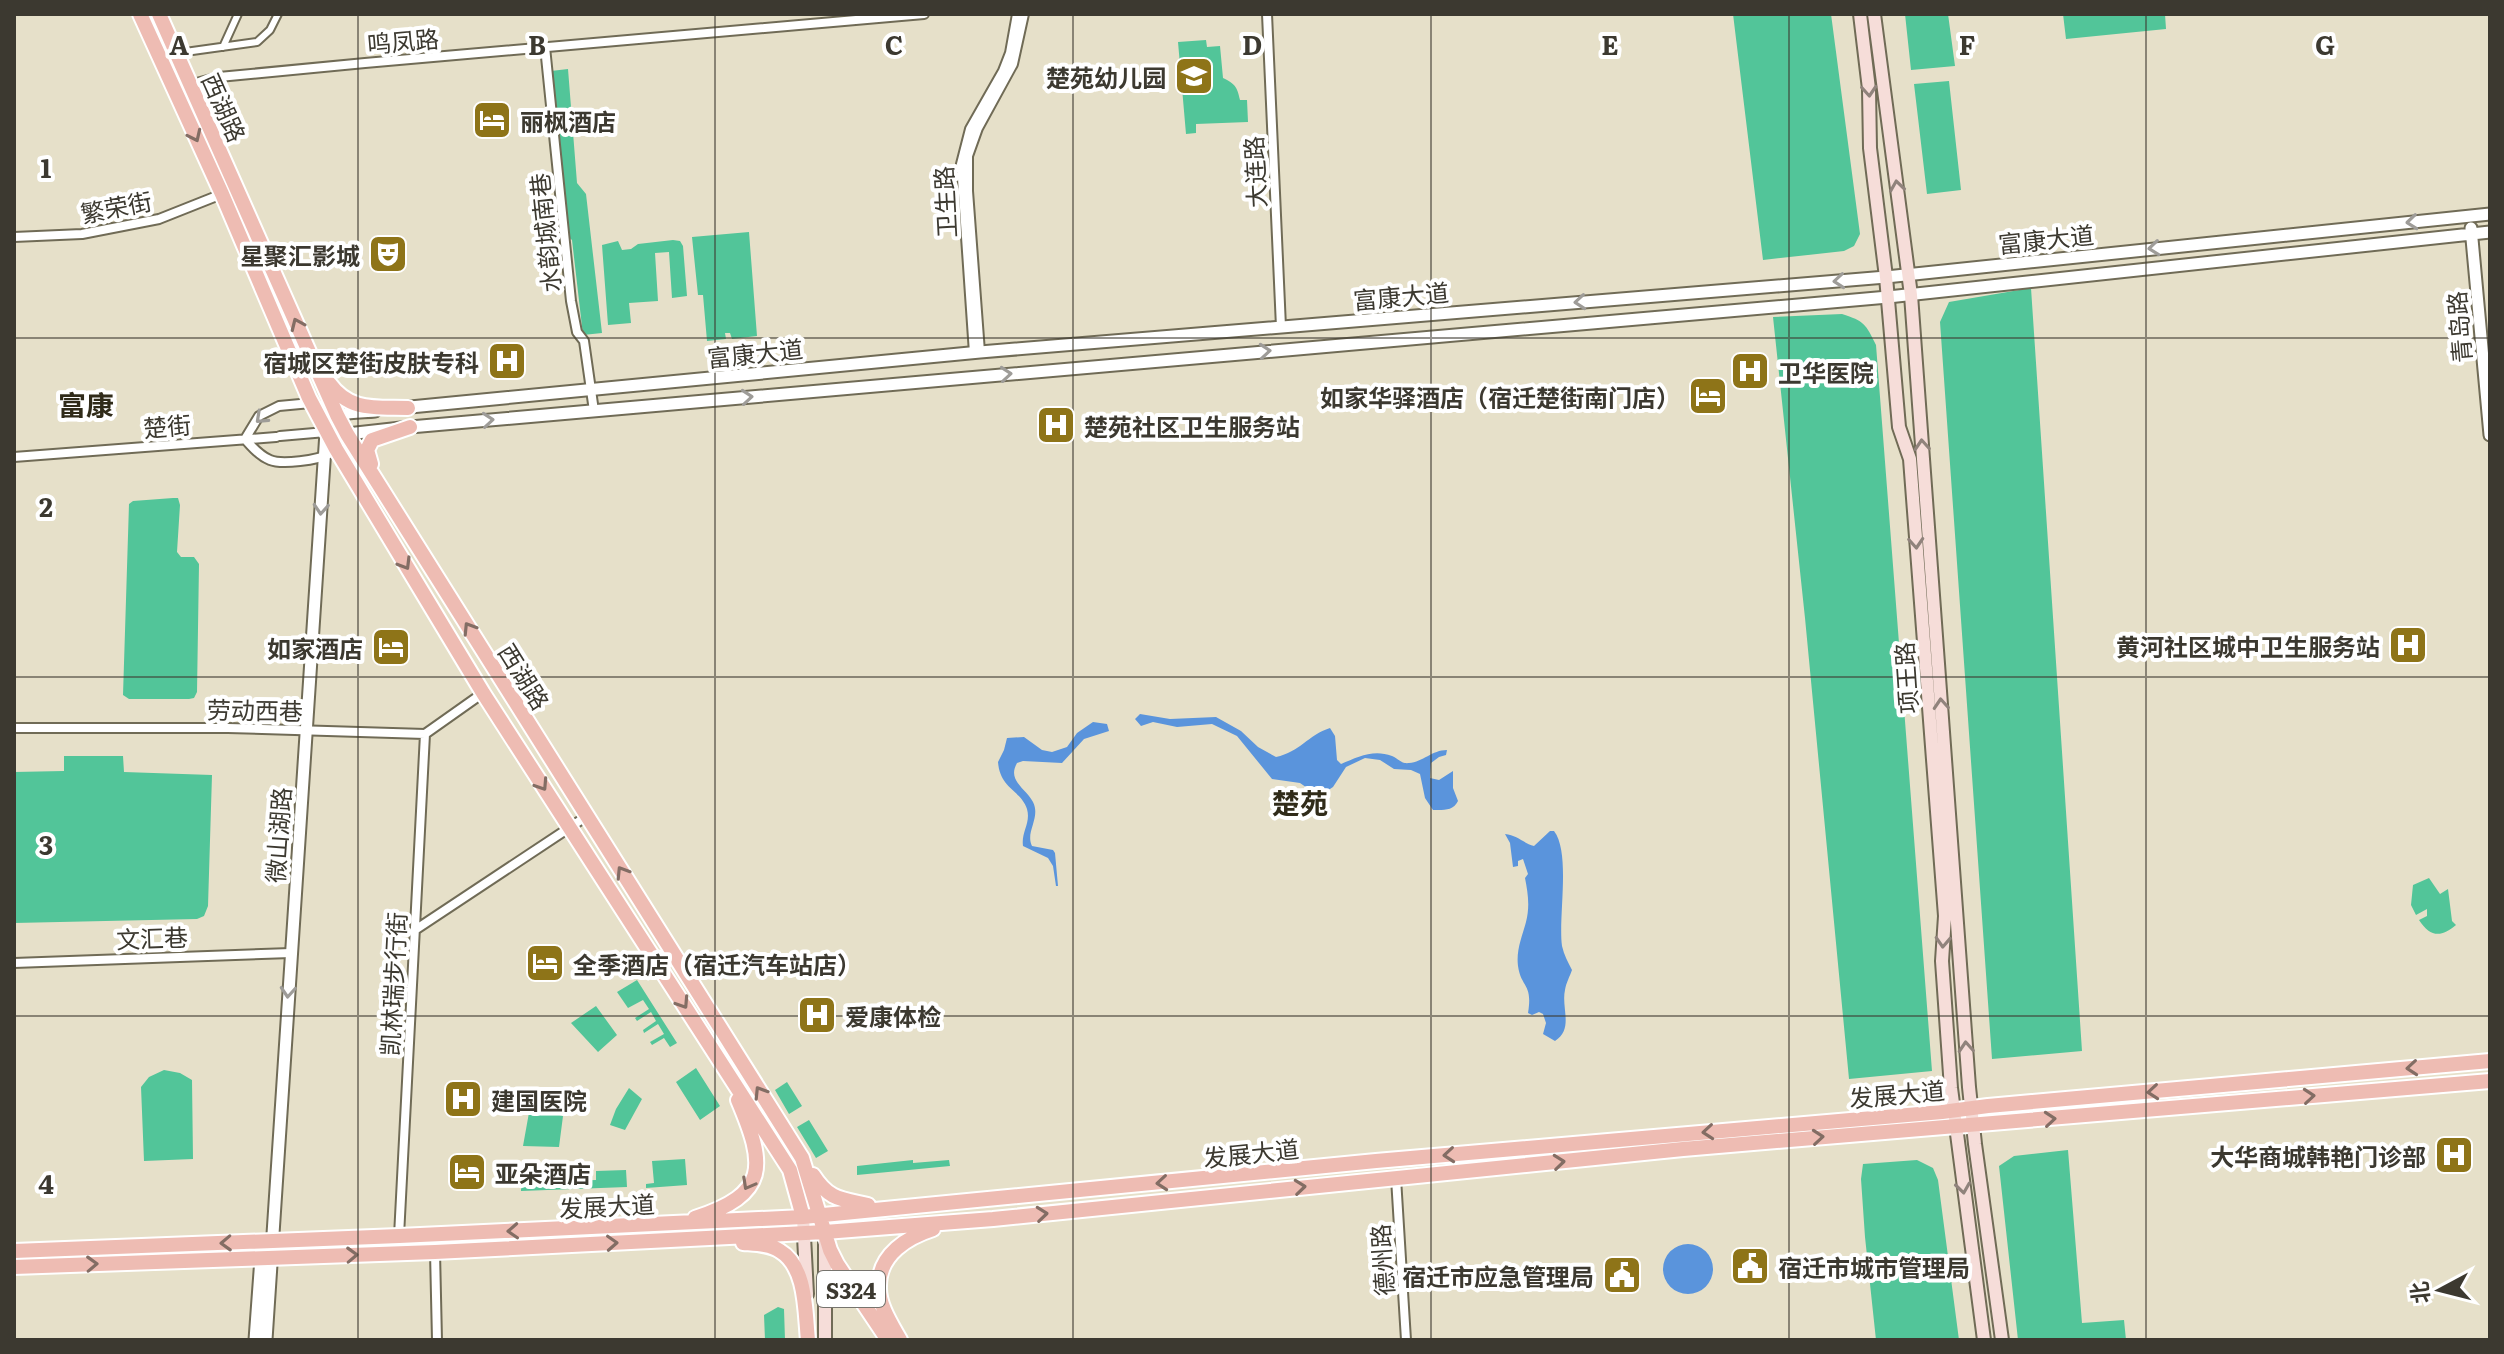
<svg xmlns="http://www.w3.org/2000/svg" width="2504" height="1354" font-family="Literata,'Noto Sans SC',serif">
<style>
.green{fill:#52c599}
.water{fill:#5a94dc}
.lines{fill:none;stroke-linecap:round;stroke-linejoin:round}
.pedestrian-casing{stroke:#706b56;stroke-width:10}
.minor-casing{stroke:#706b56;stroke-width:12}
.tertiary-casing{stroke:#706b56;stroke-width:15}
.secondary-casing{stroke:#706b56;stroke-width:16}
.primary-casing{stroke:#fff;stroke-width:18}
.pedestrian{stroke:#fff;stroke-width:6}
.minor{stroke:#fff;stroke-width:8}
.tertiary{stroke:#fff;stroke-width:11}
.secondary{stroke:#f6ddd9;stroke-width:12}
.primary{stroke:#eebcb3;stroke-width:14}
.oneway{stroke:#90837c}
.oneway2{stroke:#836d64}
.oneway3{stroke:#9e9c98}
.grid{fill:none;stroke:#3c3930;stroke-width:2;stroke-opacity:0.55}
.labels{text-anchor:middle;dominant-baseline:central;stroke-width:8;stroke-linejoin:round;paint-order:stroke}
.shield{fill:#fff;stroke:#76746e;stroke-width:2}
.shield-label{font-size:22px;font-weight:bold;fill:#3c3930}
.street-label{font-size:24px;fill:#3c3930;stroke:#fff}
.poi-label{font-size:24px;font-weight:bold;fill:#3c3930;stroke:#fff;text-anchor:end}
.quarter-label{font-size:28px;font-weight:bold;fill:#302b19;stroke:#fff}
.grid-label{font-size:26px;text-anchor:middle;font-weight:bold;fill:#3c3930;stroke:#fff;stroke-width:8;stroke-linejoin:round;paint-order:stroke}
</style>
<rect width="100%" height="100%" fill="#e6e0c9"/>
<!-- green -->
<path class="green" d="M1733,14H1831L1860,234L1854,246L1844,251L1763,260Z
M1905,14H1948L1955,66L1911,70Z
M2063,14H2165L2166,29L2066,39Z
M1206,40L1207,47L1220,46L1223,78C1235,84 1237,86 1240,100H1247L1248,122L1196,124V133L1186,134L1178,42Z
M568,69L577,183L586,194L602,333L583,335L572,240L567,236L551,71Z
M1949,81L1961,190L1927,194L1914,84Z
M749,232L757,336L732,339L730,333H725L726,339L707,341L703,295H698L692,237Z
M673,240L680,241L683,246L687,296L672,298L669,252L655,253L658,301L629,303L631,323L608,325L602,245L618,241L622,250L631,249L638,244Z
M2031,288L2082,1051L1992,1059L1940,322L1949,302Z
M1842,314C1864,321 1866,324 1876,345L1932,1071L1849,1079L1805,618L1773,317Z
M173,498H178L180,505L177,552L181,557H194L199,564L197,692L194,698L189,699H129L123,695L129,504L133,501Z
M64,756H123L124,772L212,775L208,906L204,916L197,919L14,923V772L64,771Z
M2429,878L2440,894L2448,889L2452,921L2456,925C2441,938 2430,937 2419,920L2427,916V909L2416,915L2411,905L2413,885Z
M637,980L677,1043L670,1047L664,1038L652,1045L650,1042L664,1034L658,1024L644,1033L643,1030L656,1021L651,1012L637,1021L635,1018L649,1009L643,1000L628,1008L617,992Z
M596,1006L617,1035L598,1052L571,1023Z
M696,1068L720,1106L700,1120L676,1082Z
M164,1070L180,1073L192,1080L193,1159L144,1161L141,1087L149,1077Z
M787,1082L802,1106L789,1114L775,1090Z
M629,1088L642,1099L625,1130L610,1125L616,1109Z
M530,1107L563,1116L559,1147L523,1146Z
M809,1120L828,1151L816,1158L797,1127Z
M2068,1150L2082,1323L2124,1320L2126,1340H2018L1999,1166L2014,1156Z
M685,1159L687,1185L646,1188V1184L654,1183L652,1161Z
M913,1160V1163L949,1160L950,1166L857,1175V1166Z
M1917,1160L1933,1168L1938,1180L1959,1340H1876L1865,1237L1861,1179L1863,1164Z
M626,1170L627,1187L521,1191V1174H546L561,1181L596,1180V1171Z
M778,1307L784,1309L785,1340H765L764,1315Z"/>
<!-- water -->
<path class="water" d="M1140,714L1170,719L1216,717L1241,731L1258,747L1276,757C1300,752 1308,735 1330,728L1335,736L1337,760L1341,764C1358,757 1373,749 1392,756C1399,759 1401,764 1409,763C1423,762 1432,750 1447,750L1446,755L1439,757L1431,763L1430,778L1439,780L1453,771V788L1458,801C1453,811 1444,810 1433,810L1425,798L1420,774L1411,770L1394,769L1380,760L1365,758L1346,767L1333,787L1327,791L1321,788L1313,792L1300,783L1272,779L1237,736L1212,724L1177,727L1153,722L1141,726L1135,719Z
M1093,722L1107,724L1109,731L1084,739L1062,763L1023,761L1017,763C1007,781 1025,787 1033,802C1041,818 1025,832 1032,846L1053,850L1055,853L1058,886H1056L1053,866L1048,858L1023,846C1021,832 1031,823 1027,809C1021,790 1000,789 998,762L1004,750L1007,738L1024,737L1042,750L1052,752L1067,747L1077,733Z
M1550,831H1554C1571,853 1558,917 1562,946C1564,955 1568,962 1572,970C1570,976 1566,983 1565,990C1561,1008 1574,1029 1555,1041L1543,1034L1546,1023L1543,1014L1539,1012L1532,1015L1528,1013C1533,983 1521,988 1518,966C1516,950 1522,937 1526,922C1530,907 1528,893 1525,878L1528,874L1523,859L1518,861V866L1513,867L1510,843L1505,834C1517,835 1523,843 1534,846Z
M1663 1269a25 25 0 1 1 50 0a25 25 0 1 1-50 0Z"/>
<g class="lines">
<!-- pedestrian casing -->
<g class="pedestrian-casing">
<path id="pedestrian" d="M223,47L238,14
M178,53L257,42L270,30L278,14"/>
</g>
<!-- minor casing -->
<g class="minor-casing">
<path id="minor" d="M1267,14L1281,327
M545,47L571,301L577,332L584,341L594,411
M189,85L219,77L365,63L924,14
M14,237L82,234L159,219L222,194
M980,352L968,191V156L978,128L1013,64L1024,14
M974,353L961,164L970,129L1003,71L1010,53L1017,14
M280,436L326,432
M329,454C318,460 282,465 270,460C260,456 252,447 245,439L259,416L279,406L311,403L336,415
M14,457L276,437
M14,728H228L425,734L483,693
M415,930L587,816
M14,963L291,953
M1396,1178L1406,1340
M399,1236L425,734
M435,1252L437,1340"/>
</g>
<!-- tertiary casing -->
<g class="tertiary-casing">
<path id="tertiary" d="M2471,228L2490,435
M400,408L980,352L1886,277L2490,214
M336,449L340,441L347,434L410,427L1888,297L2490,232
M255,1340L261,1258L265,1252
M266,1340L326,432C330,409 356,413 375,411"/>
</g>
<!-- secondary casing -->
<g class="secondary-casing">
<path id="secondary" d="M1860,14L1869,89L1870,148L1886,277L1899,427L1910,459L1945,916L1942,961L1951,1088L1984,1340
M1874,14L1911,295L1969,1087L1975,1144L2002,1340
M803,1217L807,1294
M825,1239V1340"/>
</g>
<!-- primary casing -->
<g class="primary-casing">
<path id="primary" d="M140,14L222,194L309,398L336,449L483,693L790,1170L803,1217
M159,14L337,415L347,434L802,1158L830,1250L837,1264L888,1340
M329,383C350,412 375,407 408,408
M371,464L367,450L372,440L410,427
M813,1175C829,1200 841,1199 868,1205
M695,1218C769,1194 766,1166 738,1100
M743,1243C755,1244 770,1244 780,1251C807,1267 805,1313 808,1340
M14,1251L399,1236L803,1217L1376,1161L1942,1112L1988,1106L2490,1061
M14,1267L435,1252L825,1232L993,1219L1683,1149L2490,1081
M900,1340C891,1324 878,1304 879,1286C879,1254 908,1237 933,1229"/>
</g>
<!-- pedestrian -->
<use href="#pedestrian" class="pedestrian"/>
<!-- minor -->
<use href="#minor" class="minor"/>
<!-- tertiary -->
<use href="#tertiary" class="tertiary"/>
<!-- secondary -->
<use href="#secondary" class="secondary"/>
<!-- primary -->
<use href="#primary" class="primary"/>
</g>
<!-- one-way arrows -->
<defs><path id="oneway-chevron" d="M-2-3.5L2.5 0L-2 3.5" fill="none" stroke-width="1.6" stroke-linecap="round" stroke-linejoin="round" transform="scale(2)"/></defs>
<g class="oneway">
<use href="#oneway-chevron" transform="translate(1869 91) rotate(86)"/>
<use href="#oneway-chevron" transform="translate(1897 186) rotate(-98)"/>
<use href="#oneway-chevron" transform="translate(1922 445) rotate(-94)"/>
<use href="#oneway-chevron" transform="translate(1916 543) rotate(86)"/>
<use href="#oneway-chevron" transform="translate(1941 704) rotate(-94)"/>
<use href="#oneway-chevron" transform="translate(1943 942) rotate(93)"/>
<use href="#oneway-chevron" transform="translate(1966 1047) rotate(-94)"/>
<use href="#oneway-chevron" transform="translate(1963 1188) rotate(82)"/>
</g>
<g class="oneway2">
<use href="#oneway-chevron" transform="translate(195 136) rotate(65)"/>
<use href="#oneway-chevron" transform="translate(297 324) rotate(-114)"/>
<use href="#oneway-chevron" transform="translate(405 564) rotate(59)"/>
<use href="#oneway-chevron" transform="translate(469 628) rotate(-122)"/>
<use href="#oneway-chevron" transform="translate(542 785) rotate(57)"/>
<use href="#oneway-chevron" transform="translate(622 872) rotate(-122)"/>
<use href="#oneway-chevron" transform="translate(683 1003) rotate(57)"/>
<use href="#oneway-chevron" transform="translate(2412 1068) rotate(175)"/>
<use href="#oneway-chevron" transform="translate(760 1092) rotate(-122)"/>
<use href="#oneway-chevron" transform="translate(2153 1092) rotate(175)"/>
<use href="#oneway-chevron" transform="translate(2309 1096) rotate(-5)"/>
<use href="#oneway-chevron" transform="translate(2050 1119) rotate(-5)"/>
<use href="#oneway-chevron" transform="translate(1708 1132) rotate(175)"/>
<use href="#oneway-chevron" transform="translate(1818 1137) rotate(-5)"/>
<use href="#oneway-chevron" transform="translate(1449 1155) rotate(175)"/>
<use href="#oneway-chevron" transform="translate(1559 1162) rotate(-6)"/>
<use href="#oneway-chevron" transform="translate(1162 1183) rotate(175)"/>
<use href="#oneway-chevron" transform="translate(748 1184) rotate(119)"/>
<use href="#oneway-chevron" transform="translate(1300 1187) rotate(-6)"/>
<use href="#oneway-chevron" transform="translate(1042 1214) rotate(-6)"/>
<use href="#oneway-chevron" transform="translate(513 1231) rotate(177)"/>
<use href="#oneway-chevron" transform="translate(226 1243) rotate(178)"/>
<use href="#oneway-chevron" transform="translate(612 1243) rotate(-3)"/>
<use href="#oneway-chevron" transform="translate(352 1255) rotate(-2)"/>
<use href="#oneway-chevron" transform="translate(92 1264) rotate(-2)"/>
</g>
<g class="oneway3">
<use href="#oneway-chevron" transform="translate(2412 222) rotate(174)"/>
<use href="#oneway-chevron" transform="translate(2154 248) rotate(174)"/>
<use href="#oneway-chevron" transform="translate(1839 281) rotate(175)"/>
<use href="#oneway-chevron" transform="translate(1580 302) rotate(175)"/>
<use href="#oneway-chevron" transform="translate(1265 351) rotate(-5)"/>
<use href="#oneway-chevron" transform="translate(1006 374) rotate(-5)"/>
<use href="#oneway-chevron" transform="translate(747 397) rotate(-5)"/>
<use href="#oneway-chevron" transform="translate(261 418) rotate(137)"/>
<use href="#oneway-chevron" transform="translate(488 420) rotate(-5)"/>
<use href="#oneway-chevron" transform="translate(321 509) rotate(94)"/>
<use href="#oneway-chevron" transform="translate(288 992) rotate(94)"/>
</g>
<!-- grid -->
<path class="grid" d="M358,14V1340M715,14V1340M1073,14V1340M1431,14V1340M1789,14V1340M2146,14V1340M14,338H2490M14,677H2490M14,1016H2490"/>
<!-- icons -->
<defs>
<g id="school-square" transform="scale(2)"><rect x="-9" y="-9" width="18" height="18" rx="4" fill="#8e7418" stroke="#fff"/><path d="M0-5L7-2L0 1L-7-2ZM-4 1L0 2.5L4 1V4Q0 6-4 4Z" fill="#fff"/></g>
<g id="hotel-square" transform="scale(2)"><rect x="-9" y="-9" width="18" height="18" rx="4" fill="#8e7418" stroke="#fff"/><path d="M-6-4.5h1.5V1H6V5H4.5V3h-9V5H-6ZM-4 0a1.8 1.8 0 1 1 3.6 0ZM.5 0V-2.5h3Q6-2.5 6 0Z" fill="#fff"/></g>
<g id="theatre-square" transform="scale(2)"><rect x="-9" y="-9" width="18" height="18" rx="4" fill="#8e7418" stroke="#fff"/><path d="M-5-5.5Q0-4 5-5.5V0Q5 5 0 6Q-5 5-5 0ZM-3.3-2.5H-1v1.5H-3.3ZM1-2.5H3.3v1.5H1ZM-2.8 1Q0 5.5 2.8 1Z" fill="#fff"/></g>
<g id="hospital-square" transform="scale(2)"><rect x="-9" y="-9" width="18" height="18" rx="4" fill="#8e7418" stroke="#fff"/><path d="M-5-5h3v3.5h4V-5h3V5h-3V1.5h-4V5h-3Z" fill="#fff"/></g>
<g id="civic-square" transform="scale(2)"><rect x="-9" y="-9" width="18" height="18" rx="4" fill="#8e7418" stroke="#fff"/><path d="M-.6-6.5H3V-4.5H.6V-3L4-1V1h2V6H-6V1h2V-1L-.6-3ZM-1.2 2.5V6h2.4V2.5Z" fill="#fff"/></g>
</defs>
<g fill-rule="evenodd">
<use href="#school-square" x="1194" y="76"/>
<use href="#hotel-square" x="492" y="120"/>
<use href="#theatre-square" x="388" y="254"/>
<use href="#hospital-square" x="507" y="361"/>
<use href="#hospital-square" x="1750" y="371"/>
<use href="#hotel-square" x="1708" y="396"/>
<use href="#hospital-square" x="1056" y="425"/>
<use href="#hospital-square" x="2408" y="645"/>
<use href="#hotel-square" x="391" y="647"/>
<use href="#hotel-square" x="545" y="963"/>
<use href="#hospital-square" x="817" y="1015"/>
<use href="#hospital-square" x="463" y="1099"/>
<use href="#hospital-square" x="2454" y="1155"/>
<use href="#hotel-square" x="467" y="1172"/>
<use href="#civic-square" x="1750" y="1266"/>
<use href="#civic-square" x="1622" y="1275"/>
</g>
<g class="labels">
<!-- shield labels -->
<rect class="shield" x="817" y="1271" width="68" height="36" rx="6"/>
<g class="shield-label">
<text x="851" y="1289">S324</text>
</g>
<!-- street labels -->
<g class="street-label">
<text transform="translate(403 40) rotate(-5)">鸣凤路</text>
<text transform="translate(225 107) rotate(66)">西湖路</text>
<text transform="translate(1254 172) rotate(-93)">大连路</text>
<text transform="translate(944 202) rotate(-93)">卫生路</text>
<text transform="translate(116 206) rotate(-11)">繁荣街</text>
<text transform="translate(544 233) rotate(-96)">水韵城南巷</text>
<text transform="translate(2046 238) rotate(-6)">富康大道</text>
<text transform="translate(1401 295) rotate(-5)">富康大道</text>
<text transform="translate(2458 327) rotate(-95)">青岛路</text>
<text transform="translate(755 352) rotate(-6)">富康大道</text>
<text transform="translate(167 425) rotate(-5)">楚街</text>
<text transform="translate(525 676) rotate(58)">西湖路</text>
<text transform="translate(1905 678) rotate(-94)">项王路</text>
<text transform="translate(255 709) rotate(1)">劳动西巷</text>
<text transform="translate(277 835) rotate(-86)">微山湖路</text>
<text transform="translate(152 937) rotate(-2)">文汇巷</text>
<text transform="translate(392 984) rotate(-87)">凯林瑞步行街</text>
<text transform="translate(1897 1093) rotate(-5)">发展大道</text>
<text transform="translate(1251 1152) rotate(-6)">发展大道</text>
<text transform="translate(607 1205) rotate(-3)">发展大道</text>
<text transform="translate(1381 1260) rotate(-94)">德州路</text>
</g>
<!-- poi labels -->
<g class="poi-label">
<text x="1166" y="76">楚苑幼儿园</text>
<text x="520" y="120" text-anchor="start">丽枫酒店</text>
<text x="360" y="254">星聚汇影城</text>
<text x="479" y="361">宿城区楚街皮肤专科</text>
<text x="1778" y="371" text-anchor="start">卫华医院</text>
<text x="1680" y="396">如家华驿酒店（宿迁楚街南门店）</text>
<text x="1084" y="425" text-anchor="start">楚苑社区卫生服务站</text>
<text x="2380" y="645">黄河社区城中卫生服务站</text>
<text x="363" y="647">如家酒店</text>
<text x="573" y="963" text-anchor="start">全季酒店（宿迁汽车站店）</text>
<text x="845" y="1015" text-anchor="start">爱康体检</text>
<text x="491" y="1099" text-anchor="start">建国医院</text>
<text x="2426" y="1155">大华商城韩艳门诊部</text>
<text x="495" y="1172" text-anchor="start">亚朵酒店</text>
<text x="1778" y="1266" text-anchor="start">宿迁市城市管理局</text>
<text x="1594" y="1275">宿迁市应急管理局</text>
</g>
<!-- quarter labels -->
<g class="quarter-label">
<text x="86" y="404">富康</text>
<text x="1300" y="802">楚苑</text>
</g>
</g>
<g class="grid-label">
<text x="179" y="55">A</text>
<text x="537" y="55">B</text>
<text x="894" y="55">C</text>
<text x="1252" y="55">D</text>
<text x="1610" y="55">E</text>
<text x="1967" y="55">F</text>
<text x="2325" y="55">G</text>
<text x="46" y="178">1</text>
<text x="46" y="517">2</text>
<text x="46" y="855">3</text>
<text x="46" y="1194">4</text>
</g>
<!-- border -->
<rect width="2504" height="1354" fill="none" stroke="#3c3930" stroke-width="32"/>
<!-- north arrow -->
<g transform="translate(2440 1290) rotate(263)" stroke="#ffffff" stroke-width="6" paint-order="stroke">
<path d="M0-6L14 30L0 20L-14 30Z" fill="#3c3930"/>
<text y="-12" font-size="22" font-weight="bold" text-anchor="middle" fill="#3c3930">北</text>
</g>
</svg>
